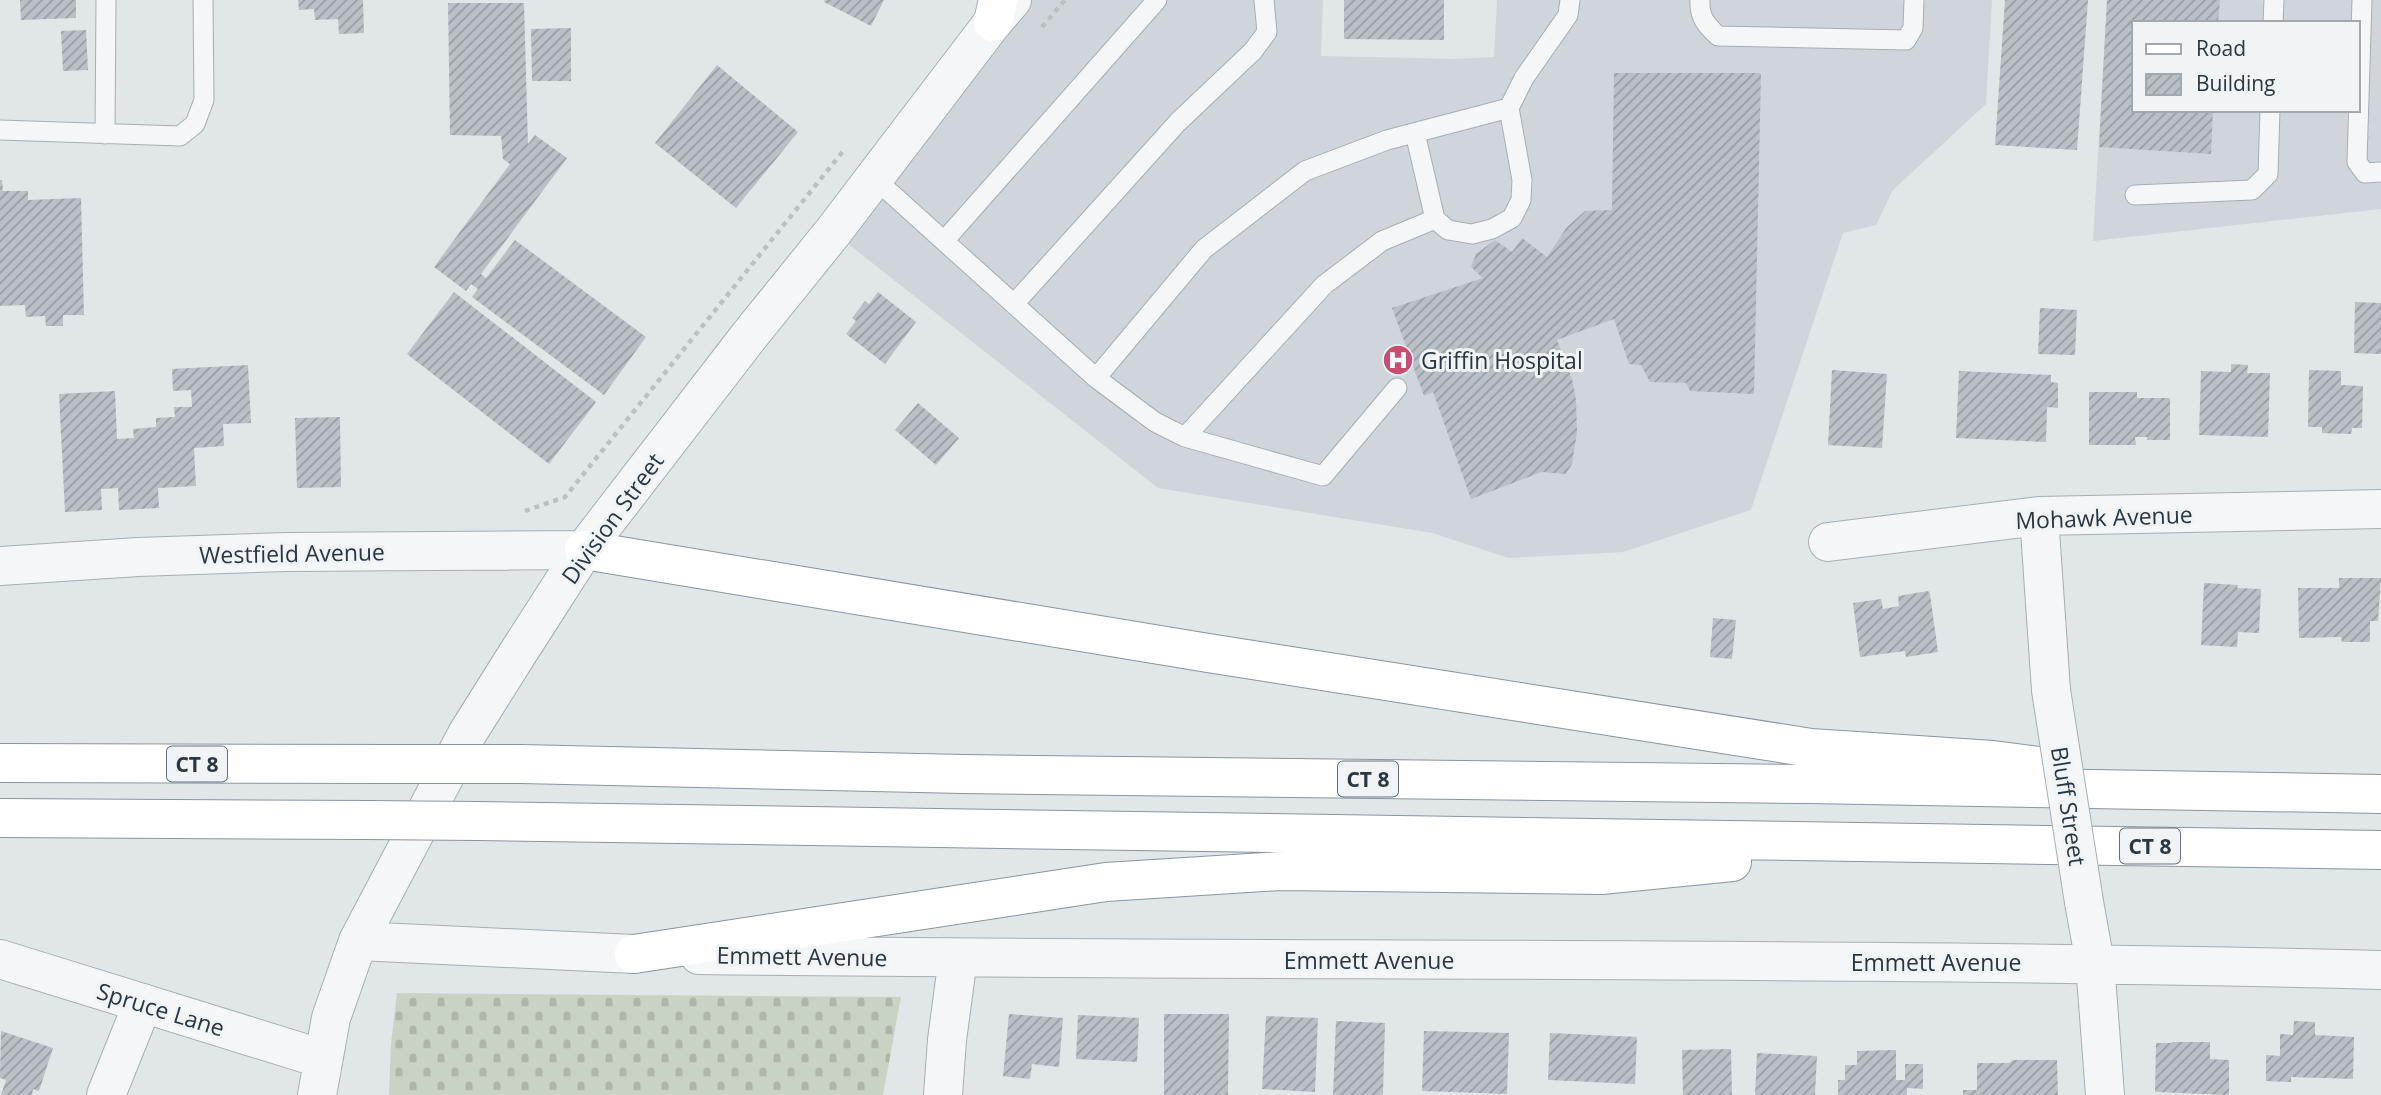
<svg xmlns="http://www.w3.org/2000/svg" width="2381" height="1095" font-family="'Open Sans',sans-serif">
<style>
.built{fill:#d0d5db;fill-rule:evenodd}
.cemetery{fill:url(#cemetery-stones)}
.building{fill:url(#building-hatch)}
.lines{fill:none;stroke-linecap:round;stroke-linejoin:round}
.service-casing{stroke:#a6aeb3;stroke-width:21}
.minor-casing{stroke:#a6aeb3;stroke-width:40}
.tertiary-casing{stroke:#a6aeb3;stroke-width:40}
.secondary-casing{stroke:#a6aeb3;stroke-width:40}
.motorway-casing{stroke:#89959f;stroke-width:40}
.path{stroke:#bbc0c4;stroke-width:4.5;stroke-dasharray:5 5;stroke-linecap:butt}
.service{stroke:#f4f6f8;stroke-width:19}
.minor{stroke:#f4f6f8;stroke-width:38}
.tertiary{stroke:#f4f6f8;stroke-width:38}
.secondary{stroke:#fff;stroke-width:38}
.motorway{stroke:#fff;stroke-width:38}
.minor-bridge-casing{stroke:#a6aeb3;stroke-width:40;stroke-linecap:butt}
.motorway-bridge-casing{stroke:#89959f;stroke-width:40;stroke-linecap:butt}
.minor-bridge{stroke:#f4f6f8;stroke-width:38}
.motorway-bridge{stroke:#fff;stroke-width:38}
.labels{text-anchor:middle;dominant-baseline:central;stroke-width:6;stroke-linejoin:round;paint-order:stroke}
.shield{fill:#f1f4f7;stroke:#666f77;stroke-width:2}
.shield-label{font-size:21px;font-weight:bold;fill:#2a3640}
.poi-label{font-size:23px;fill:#2a3640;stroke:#f1f4f7;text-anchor:start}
.street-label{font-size:23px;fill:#2a3640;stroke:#f1f4f7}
</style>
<defs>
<pattern id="cemetery-stones" width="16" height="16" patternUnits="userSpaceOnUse" patternTransform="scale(1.75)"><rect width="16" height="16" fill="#c9d3c3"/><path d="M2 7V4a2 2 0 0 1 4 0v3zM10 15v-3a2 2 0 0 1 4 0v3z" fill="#adb6a9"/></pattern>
<pattern id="building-hatch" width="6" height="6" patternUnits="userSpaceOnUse" patternTransform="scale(1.75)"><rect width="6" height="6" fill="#b9c0c6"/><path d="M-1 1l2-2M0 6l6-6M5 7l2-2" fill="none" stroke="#979da2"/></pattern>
</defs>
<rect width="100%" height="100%" fill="#e1e6e9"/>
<!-- built -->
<path class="built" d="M1024,0H1323L1321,56L1456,59L1494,57L1497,0H1992L1986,104L1893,190L1876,225L1843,233L1751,510L1623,552L1509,558L1432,533L1158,488L833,232Z
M2107,0H2381V209L2093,241ZM2134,23H2358V110H2134Z"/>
<!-- cemetery -->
<path class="cemetery" d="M397,993L901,997L883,1095H389L391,1044Z"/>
<!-- building -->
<path class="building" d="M20,0H76V18L21,20Z
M298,0H363L364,33L339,34L338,19L315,20L314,9L299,10Z
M825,0H884L871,26L824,2Z
M1344,0H1444V40L1344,39Z
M2005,0H2088L2077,150L1995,145Z
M2107,0H2220L2218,23H2134V110H2213L2211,154L2099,147Z
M448,3H524L528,144L535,135L567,158L481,274L486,278L515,240L646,337L604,395L472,297L478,289L471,284L466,291L434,267L510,164L503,159L501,136L450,135Z
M571,28V81H532L531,29Z
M86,30L88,70L63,71L61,31Z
M717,65L798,132L736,208L655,143Z
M1614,73H1761L1754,394L1690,391L1686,383L1650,382L1641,365L1629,364L1614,319L1557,340L1572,379L1576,400L1577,432L1572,464L1566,474L1542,472L1471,499L1433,392L1424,396L1392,308L1483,278L1471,267L1476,254L1495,240L1512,252L1522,238L1547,257L1567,227L1585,211L1612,210Z
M0,180H2L3,191H28V200L81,198L84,315H63V326H46L45,316L26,317L25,305L0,306Z
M454,292L596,402L549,464L407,354Z
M878,292L916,322L885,364L846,334L856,321L852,318L865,301L869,304Z
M2355,302L2381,303V354L2354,353Z
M2040,308L2077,310L2075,355L2038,354Z
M2231,364L2248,365L2247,373H2270L2268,437L2199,435L2201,371L2231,372Z
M248,365L251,423L223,424L224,446L194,448L196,486L158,488L159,508L119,510L118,488L101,489L102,510L65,512L59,394L115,391L117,439L134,438L133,429L156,427V418L175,417L174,407H192L191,390L173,391L172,369Z
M1832,370L1887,374L1882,448L1828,445Z
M2309,370L2341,371V385L2363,386L2362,428H2352L2351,434L2322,433V427H2308Z
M1959,371L2051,375V382L2058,383V408L2047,407L2046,442L1956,438Z
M2089,392H2137V398H2170V440H2147V437H2135L2136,445H2089Z
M918,403L959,438L936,465L895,430Z
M340,417L341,487L297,488L295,418Z
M2339,578H2381L2378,621H2370V642H2342L2341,637L2299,638L2298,588H2339Z
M2204,583L2238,585L2237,588L2261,589L2259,633L2238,632L2237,647L2201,645Z
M1928,591L1930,594L1938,652L1906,657L1905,651L1860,657L1853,603L1881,599L1883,609L1899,606L1898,596Z
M1713,618L1736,620L1732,659L1710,657Z
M1009,1014L1063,1018L1059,1067L1032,1064L1030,1079L1003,1076Z
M1164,1014H1229L1228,1095H1164Z
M1078,1015L1139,1018L1137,1062L1076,1059Z
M1266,1016L1318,1018L1315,1092L1262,1089Z
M1336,1021L1385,1023L1383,1095H1333Z
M2294,1021L2315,1022V1035L2354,1037L2353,1079L2291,1077V1082L2266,1081V1055L2280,1056V1034L2293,1035Z
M1,1031L53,1048L39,1091L33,1089L32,1095H1L6,1080L0,1078Z
M1424,1031L1509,1033L1507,1094L1422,1091Z
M1550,1033L1637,1037L1635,1084L1548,1080Z
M2172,1042H2210V1059L2229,1060V1095L2155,1092L2156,1043H2172Z
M1731,1049L1732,1095H1683L1682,1050Z
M1896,1050V1080H1905V1064H1923V1089L1907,1088V1095H1838V1080H1845V1065H1857V1051Z
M1757,1053L1817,1056L1815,1095H1755Z
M2013,1060H2057L2058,1095H1963V1090H1977V1063H2009Z"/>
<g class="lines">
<!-- service casing -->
<g class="service-casing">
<path id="service" d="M1700,0C1699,17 1706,25 1718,36L1906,40L1913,28L1914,0
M2362,0L2357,162L2365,173L2381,172
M2273,23L2274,0
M0,130L180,136L195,124L204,100L203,0
M1415,133L1435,219L1448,230L1472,234L1492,229L1512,218L1521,200L1522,180L1509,108
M105,134L106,0
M874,178L1096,378
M2135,195L2252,190L2268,174L2270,110
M1435,219L1382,241L1324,285L1185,437L1155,422L1096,378L1204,249L1305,171L1387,140L1509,108L1524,78L1568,15L1570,0
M944,241L1157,0
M1014,304L1178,122L1253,51L1267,32L1264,0
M1185,437L1323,476L1397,388"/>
</g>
<!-- minor casing -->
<g class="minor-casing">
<path id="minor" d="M2039,516L2051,690
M1828,542L2039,516L2381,509
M2084,902L2095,963L2105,1095
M699,955C1260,962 1821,956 2381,970
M0,959L323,1059
M106,1095L143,1003
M943,1095L947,1040L958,958"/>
</g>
<!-- tertiary casing -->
<g class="tertiary-casing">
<path id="tertiary" d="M0,566L138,557L287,552L584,550
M358,941L634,954
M317,1095L331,1018L358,941L467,734L516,656L584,550L749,336L833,232L993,22L1012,0"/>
</g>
<!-- secondary casing -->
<g class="secondary-casing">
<path id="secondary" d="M993,22L998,0"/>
</g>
<!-- motorway casing -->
<g class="motorway-casing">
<path id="motorway" d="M584,550L1208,653L1811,748L1993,760L2047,767
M0,763L395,764
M521,764L963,774L1809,784L2381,794
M0,818L367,820
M477,821C1111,835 1746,839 2381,850
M634,954L1106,882L1281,871L1601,875L1732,862"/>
</g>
<!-- path -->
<path class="path" d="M1042,27L1065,0
M525,511L565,497L844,150"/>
<!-- service -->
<use href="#service" class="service"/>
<!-- minor -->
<use href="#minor" class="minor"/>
<!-- tertiary -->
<use href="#tertiary" class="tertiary"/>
<!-- secondary -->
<use href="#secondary" class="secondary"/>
<!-- motorway -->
<use href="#motorway" class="motorway"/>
<!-- minor-bridge casing -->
<g class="minor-bridge-casing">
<path id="minor-bridge" d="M2051,690L2084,902"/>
</g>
<!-- motorway-bridge casing -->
<g class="motorway-bridge-casing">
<path id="motorway-bridge" d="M395,764H521
M367,820L477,821"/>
</g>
<!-- minor-bridge -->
<use href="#minor-bridge" class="minor-bridge"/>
<!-- motorway-bridge -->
<use href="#motorway-bridge" class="motorway-bridge"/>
</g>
<!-- icons -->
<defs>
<g id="hospital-disc" transform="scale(1.575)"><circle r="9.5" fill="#c84d71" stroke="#f1f4f7"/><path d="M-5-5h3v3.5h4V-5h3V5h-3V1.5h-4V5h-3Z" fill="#fff"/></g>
</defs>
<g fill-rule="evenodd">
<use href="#hospital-disc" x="1398" y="360"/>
</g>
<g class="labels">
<!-- shield labels -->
<g class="shield">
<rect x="167" y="746.5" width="60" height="35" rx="5"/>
<rect x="1338" y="761.5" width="60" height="35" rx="5"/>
<rect x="2120" y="828.5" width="60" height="35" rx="5"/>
</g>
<g class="shield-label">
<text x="197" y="764">CT 8</text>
<text x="1368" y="779">CT 8</text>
<text x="2150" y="846">CT 8</text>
</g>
<!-- poi labels -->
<g class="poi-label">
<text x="1421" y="360">Griffin Hospital</text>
</g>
<!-- street labels -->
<g class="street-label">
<text transform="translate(2104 517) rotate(-2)">Mohawk Avenue</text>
<text transform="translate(612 518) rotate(-54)">Division Street</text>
<text transform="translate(292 553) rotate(-1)">Westfield Avenue</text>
<text transform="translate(2069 806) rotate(81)">Bluff Street</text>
<text transform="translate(802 956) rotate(1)">Emmett Avenue</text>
<text x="1369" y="960">Emmett Avenue</text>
<text x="1936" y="962">Emmett Avenue</text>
<text transform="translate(161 1009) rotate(17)">Spruce Lane</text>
</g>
</g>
<!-- legend -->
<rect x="2132" y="21" width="228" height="91" fill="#f1f4f7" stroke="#a1a8ae" stroke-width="2"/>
<rect x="2146" y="44" width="35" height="10" fill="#ffffff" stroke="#a1a8ae" stroke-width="2"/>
<text x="2196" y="56" font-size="21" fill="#2a3640">Road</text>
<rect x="2146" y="74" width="35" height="21" fill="url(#building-hatch)" stroke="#a1a8ae" stroke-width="2"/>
<text x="2196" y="91" font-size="21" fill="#2a3640">Building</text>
</svg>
